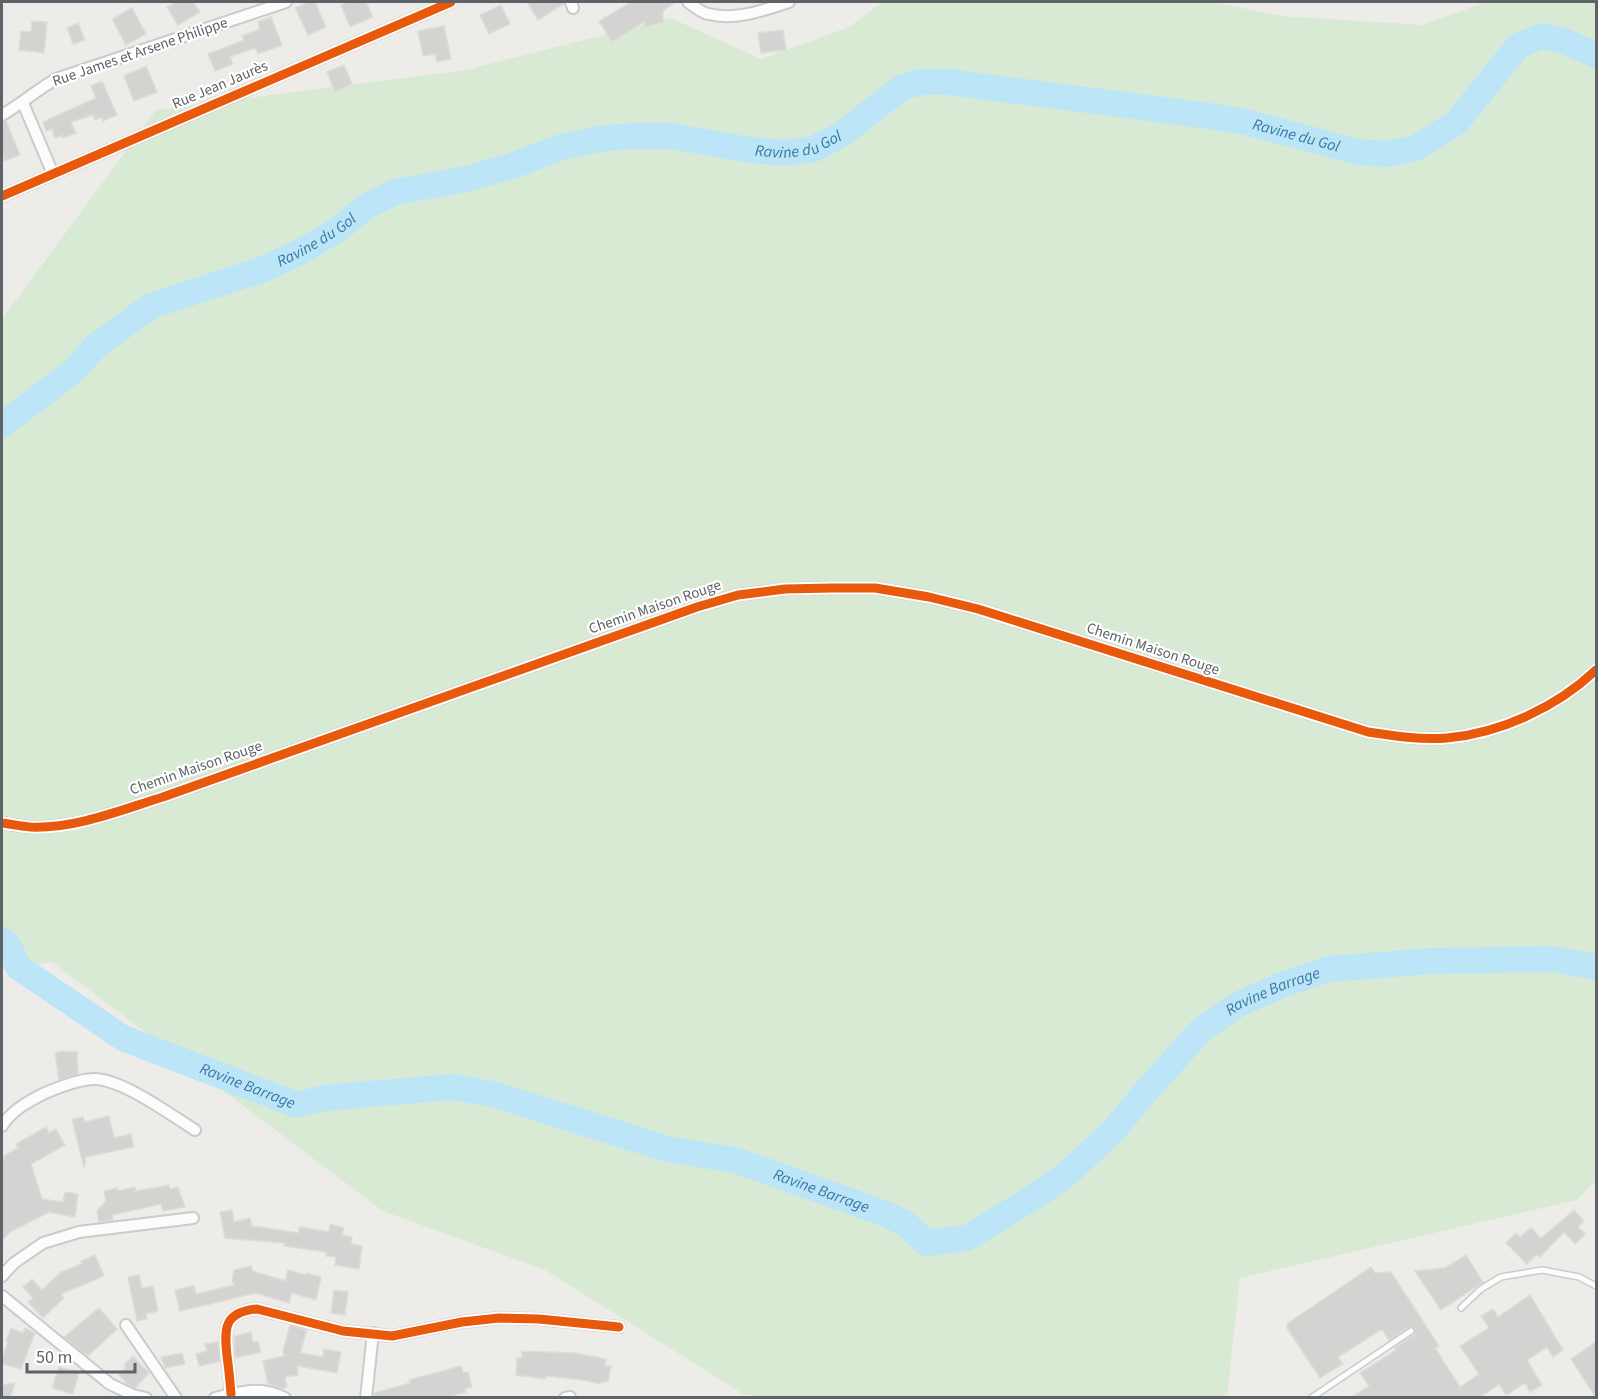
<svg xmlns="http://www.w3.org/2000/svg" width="1598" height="1399" font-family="'Source Sans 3',sans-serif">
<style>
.green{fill:#d8ead4}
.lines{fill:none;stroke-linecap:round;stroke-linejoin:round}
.river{stroke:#bde5f8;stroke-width:26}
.building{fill:#d5d3d1;stroke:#dedcd8;stroke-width:1.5}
.lane-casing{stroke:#cacbcb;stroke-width:8}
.street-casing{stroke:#cacbcb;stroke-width:14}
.lane{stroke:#fcfcfc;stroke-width:5}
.street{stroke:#fcfcfc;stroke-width:10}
.cycleway-casing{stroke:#fff;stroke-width:13}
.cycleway{stroke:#e8590c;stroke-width:9}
.labels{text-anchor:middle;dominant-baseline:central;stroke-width:4.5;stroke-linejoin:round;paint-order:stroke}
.street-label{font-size:15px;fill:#5e6367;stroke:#fff}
.water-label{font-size:16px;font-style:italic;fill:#3979a5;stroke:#fff}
</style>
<rect width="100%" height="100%" fill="#eeece9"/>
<!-- green -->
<path class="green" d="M883,2H1213L1281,16L1422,25L1486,2H1596V1180L1577,1200L1240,1278L1227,1397L765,1398L745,1395L545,1270L383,1211L52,962L2,969V319L156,110L466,70L671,18L761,59L849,27Z"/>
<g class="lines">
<!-- river -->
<g class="river">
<path id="s1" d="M2,425L72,372L96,346L151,306L264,269L302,251L340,228L367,206L395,192L467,179L512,166L562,147L599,139L634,136H671L750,150L784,153L814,149L842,134L901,88L920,82H949L1209,116L1242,121L1358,152L1387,154L1416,148L1456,123L1518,46L1542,36L1564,41L1596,55"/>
<path id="s2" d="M2,940L9,947L18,967L123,1038L297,1105L324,1098L451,1087L493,1094L667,1149L735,1160L886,1214L906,1224L926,1243L967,1238L1037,1195L1067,1174L1114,1130L1142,1096L1201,1030L1237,1005L1282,985L1329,969L1432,961L1553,959L1596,967"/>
</g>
</g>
<!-- building -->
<path class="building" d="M177,2H193L200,12L178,25L167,7Z
M309,2H315L326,27L308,35L295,8Z
M348,2H366L373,17L350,27L341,5Z
M527,2H564V4L538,20Z
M631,2H675L663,11V22L645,27L644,22L612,42L599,21Z
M501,5L510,24L489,34L480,15Z
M132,8L146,34L126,45L112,19Z
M271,17L282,45L258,54L255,48L230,57L233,64L215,71L208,54L244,40L242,36L260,29L258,22Z
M32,21L47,22L44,53L19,50L21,31L31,32Z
M78,23L85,40L73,44L67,28Z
M444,26L451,59L437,62L435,54L423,56L418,31Z
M783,30L786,50L761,53L758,33Z
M344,65L352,84L335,92L327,72Z
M146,66L157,92L134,101L124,76Z
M102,81L117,115L103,121L102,117L95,120L93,115L71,122L76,133L64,138L63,135L55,138L52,129L46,131L43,122L96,98L91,86Z
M6,121L20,155L4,161L2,154V122Z
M61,1051L77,1052L78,1074L59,1080L55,1053Z
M109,1116L114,1138L131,1134L134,1147L86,1157L84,1168L72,1119L83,1117L85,1122Z
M46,1127L49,1133L56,1129L65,1145L31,1164L42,1199L63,1202L65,1192L78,1194L75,1217L49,1212L10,1232L2,1241V1157L18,1148L16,1144Z
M169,1185L170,1189L178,1187L185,1207L163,1211L161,1204L112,1215L113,1220L99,1222L97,1211L106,1201L104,1191L117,1188L118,1191L135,1187L136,1191Z
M232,1210L234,1222L250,1218L252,1226L299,1233V1227L329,1232L330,1224L344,1228L342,1235L352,1237L351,1244L362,1246L359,1269L335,1265L336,1257L326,1256V1252L284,1246V1243L225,1238L220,1212Z
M1574,1210L1584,1221L1578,1227L1585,1234L1575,1244L1564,1232L1540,1257L1537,1254L1527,1264L1506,1243L1516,1233L1520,1237L1531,1228L1541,1238Z
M95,1255L104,1276L61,1294L64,1298L43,1318L28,1302L33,1298L23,1287L32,1279L42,1290L61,1272L82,1264L81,1261Z
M1466,1255L1483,1282L1441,1310L1415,1271L1445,1268Z
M251,1266L253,1271L285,1281L288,1270L305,1275L306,1273L321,1277L316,1300L292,1293L289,1303L256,1293L180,1311L175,1290L194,1286L196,1294L234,1285L232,1279L234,1270Z
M1371,1267L1375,1273L1391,1272L1439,1346L1435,1348L1460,1387L1479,1374L1460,1346L1489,1328L1481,1316L1493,1309L1498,1317L1530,1295L1563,1350L1553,1357L1547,1347L1527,1360L1542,1385L1530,1392L1525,1383L1506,1395L1499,1384L1479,1398H1350L1369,1386L1360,1373L1396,1350L1394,1348L1415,1334V1328L1409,1327L1389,1340L1382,1329L1338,1357L1343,1364L1320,1378L1287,1328V1324Z
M139,1275L142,1288L153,1286L158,1311L146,1314L147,1319L137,1321L128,1277Z
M334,1290L348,1292L345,1315L331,1313Z
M99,1308L117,1329L88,1356L64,1337Z
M290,1325L307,1330L300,1353L323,1357L324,1349L341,1352L337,1373L297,1366L298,1375L285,1377L287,1387L282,1389L268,1384L263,1361L284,1356L283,1351Z
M11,1328L23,1333L25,1328L35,1333L21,1369L2,1364V1358L8,1342L6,1341Z
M251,1332L253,1342L258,1341L261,1352L235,1358L234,1336Z
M218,1342L220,1361L199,1366L196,1354L207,1351L205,1344Z
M1596,1342V1398L1571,1359Z
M522,1351L575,1353L606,1359L605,1366H611L608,1382H601V1384L583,1380L545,1376V1379L516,1375L517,1358H522Z
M182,1353L185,1364L165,1368L161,1357Z
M133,1356L149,1373L135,1388L127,1384L119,1375L126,1367L124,1365Z
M461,1366L463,1373L468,1372L472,1387L465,1389L466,1392L452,1396L453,1398H374V1393L410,1383L409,1380Z
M59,1367L79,1372L73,1394L52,1388Z
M15,1383L10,1398H2V1385Z"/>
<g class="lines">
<!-- lane casing -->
<g class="lane-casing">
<path id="lane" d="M1461,1308L1481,1289L1501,1277L1542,1270L1579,1277L1596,1286
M1311,1398L1411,1331"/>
</g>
<!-- street casing -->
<g class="street-casing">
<path id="street" d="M571,2L573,8
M688,2C694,6 701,13 709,14C735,21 764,10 789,2
M23,103L53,174
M2,115C21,104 37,90 56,79L286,2
M2,196L451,2
M2,823C11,824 20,826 30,827C75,829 121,810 163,797L697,607L738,595L785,589L832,588H875L929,597L978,609L1368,732C1394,736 1420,740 1447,738C1501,733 1557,707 1596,670
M2,1126C12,1110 29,1101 45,1093C60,1087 77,1080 93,1079C121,1078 171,1115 195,1130
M2,1276L14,1263L43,1243L79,1232L193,1218
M2,1296L110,1384L133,1395L146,1398
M126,1325L176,1398
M231,1394C230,1382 229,1369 227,1356C224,1328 224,1312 257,1309L343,1331L392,1336L462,1322L499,1318L539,1319L619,1327
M215,1398C241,1392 260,1385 285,1398
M366,1398L373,1333
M565,1398L570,1397"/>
</g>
<!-- lane -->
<use href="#lane" class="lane"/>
<!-- street -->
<use href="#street" class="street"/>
<!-- cycleway casing -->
<g class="cycleway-casing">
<path id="cycleway" d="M2,196L451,2
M2,823C11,824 20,826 30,827C75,829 121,810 163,797L697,607L738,595L785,589L832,588H875L929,597L978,609L1368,732C1394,736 1420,740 1447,738C1501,733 1557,707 1596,670
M231,1394C230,1382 229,1369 227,1356C224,1328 224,1312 257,1309L343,1331L392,1336L462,1322L499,1318L539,1319L619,1327"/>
</g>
<!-- cycleway -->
<use href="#cycleway" class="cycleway"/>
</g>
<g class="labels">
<!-- street labels -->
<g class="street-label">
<text transform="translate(140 52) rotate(-19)">Rue James et Arsene Philippe</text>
<text transform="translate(220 85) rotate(-23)">Rue Jean Jaurès</text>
<text transform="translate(655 607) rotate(-19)">Chemin Maison Rouge</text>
<text transform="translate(1153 649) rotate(18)">Chemin Maison Rouge</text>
<text transform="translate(196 768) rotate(-19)">Chemin Maison Rouge</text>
</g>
<!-- water labels -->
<g class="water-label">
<text stroke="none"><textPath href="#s1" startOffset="1398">Ravine du Gol</textPath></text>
<text stroke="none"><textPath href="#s1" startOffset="876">Ravine du Gol</textPath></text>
<text stroke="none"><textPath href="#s1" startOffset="370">Ravine du Gol</textPath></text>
<text stroke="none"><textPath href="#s2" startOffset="1444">Ravine Barrage</textPath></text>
<text stroke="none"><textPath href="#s2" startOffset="292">Ravine Barrage</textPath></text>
<text stroke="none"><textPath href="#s2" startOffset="886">Ravine Barrage</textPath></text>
</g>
</g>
<!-- border -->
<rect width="1598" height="1399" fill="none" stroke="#5e6367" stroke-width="6"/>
<!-- scale -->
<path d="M27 1363v9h108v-9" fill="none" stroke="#5e6367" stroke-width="3"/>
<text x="36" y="1363" font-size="18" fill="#5e6367" stroke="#ffffff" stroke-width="4.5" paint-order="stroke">50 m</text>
</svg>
